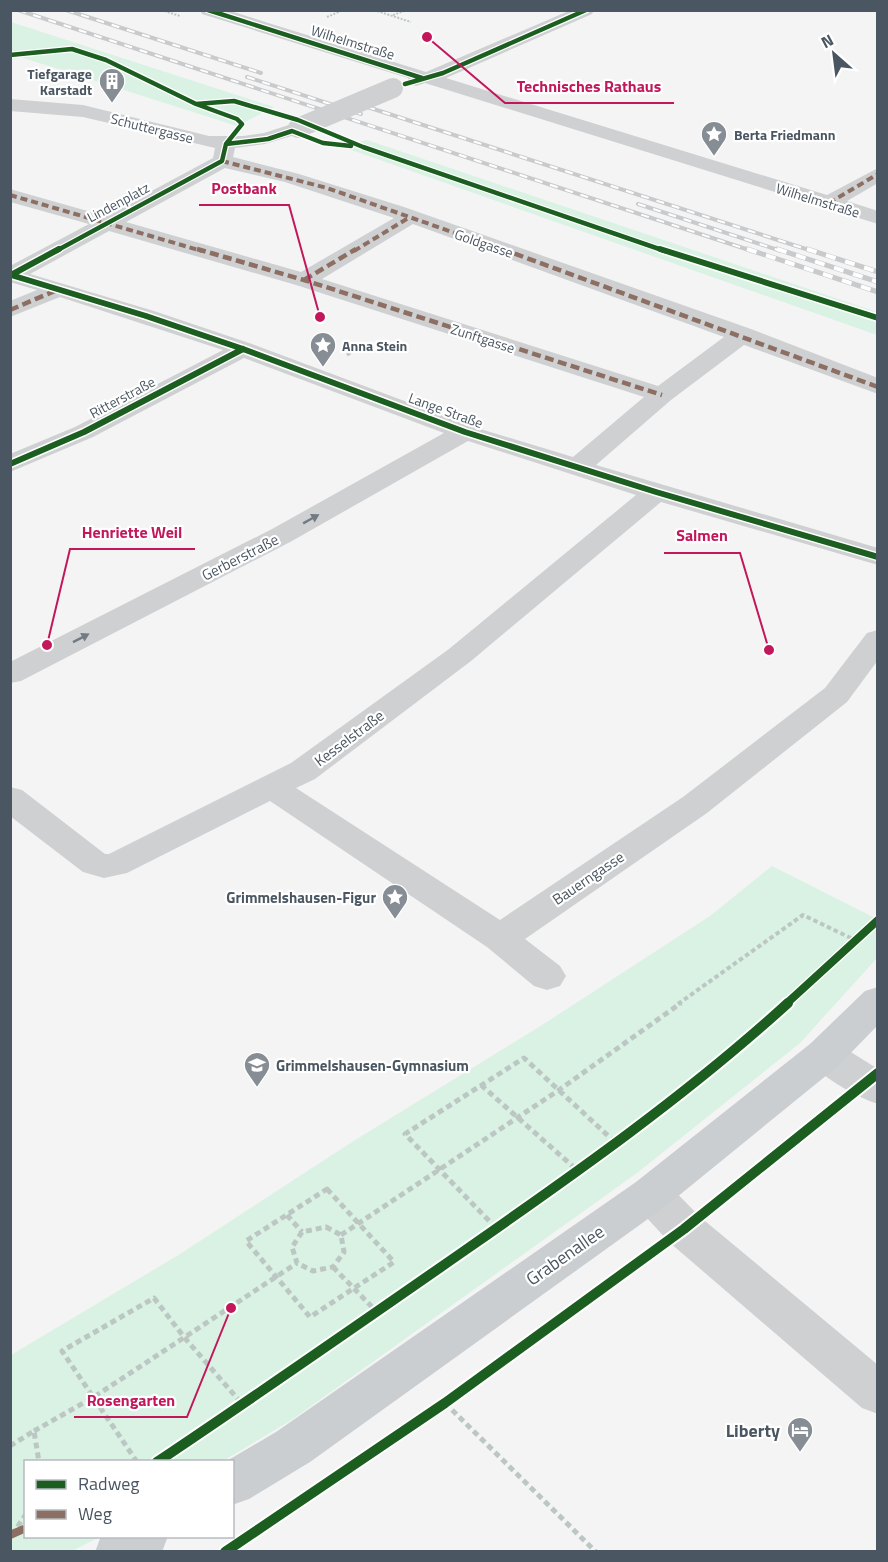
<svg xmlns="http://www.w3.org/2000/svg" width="888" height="1562" font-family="'Titillium Web',sans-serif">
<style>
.green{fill:#d9f2e3}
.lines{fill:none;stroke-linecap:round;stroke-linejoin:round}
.path-far3{stroke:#bcc7c4;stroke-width:2;stroke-dasharray:2 1.5;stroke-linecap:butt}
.path-far2{stroke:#bcc7c4;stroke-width:3;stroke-dasharray:4 2;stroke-linecap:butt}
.path-far1{stroke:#bcc7c4;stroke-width:4;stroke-dasharray:4.5 3;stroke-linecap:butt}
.path{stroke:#bcc7c4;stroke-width:5;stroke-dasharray:6 4;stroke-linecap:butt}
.minor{fill:#ced0d2;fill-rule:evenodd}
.major{fill:#caced1;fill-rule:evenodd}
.rail-far1-casing{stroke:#c9cacc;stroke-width:4}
.rail-casing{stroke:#c9cacc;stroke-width:5}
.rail-far1{stroke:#fff;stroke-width:2;stroke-dasharray:8;stroke-linecap:butt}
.rail{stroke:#fff;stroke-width:4;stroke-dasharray:10;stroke-linecap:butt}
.minor-bridge{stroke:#ced0d2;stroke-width:20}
.quiet-far2{stroke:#8d6e63;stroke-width:4;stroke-dasharray:7 4;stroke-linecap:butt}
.quiet-far1{stroke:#8d6e63;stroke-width:4.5;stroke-dasharray:9 4.5;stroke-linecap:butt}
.quiet{stroke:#8d6e63;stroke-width:8;stroke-dasharray:16 8;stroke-linecap:butt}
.cycleway-far3-casing{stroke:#fff;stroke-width:7}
.cycleway-far2-casing{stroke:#fff;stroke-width:9}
.cycleway-far1-casing{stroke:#fff;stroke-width:11}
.cycleway-casing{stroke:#fff;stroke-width:14}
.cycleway-far3{stroke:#1b5e20;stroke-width:4.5}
.cycleway-far2{stroke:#1b5e20;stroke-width:6}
.cycleway-far1{stroke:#1b5e20;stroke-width:8}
.cycleway{stroke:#1b5e20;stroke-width:10}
.oneway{fill:#727b83}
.labels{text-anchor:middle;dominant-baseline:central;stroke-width:4.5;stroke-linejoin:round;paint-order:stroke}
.far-street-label{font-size:14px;fill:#4a5661;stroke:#fff}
.far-poi-label{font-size:14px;font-weight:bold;fill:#4a5661;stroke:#fff;text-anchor:start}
.street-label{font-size:15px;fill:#4a5661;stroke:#fff}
.poi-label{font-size:15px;font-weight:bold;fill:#4a5661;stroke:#fff;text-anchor:end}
.near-street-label{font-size:18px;fill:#4a5661;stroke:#fff}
.near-poi-label{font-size:18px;font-weight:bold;fill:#4a5661;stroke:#fff;text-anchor:end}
.leader{fill:none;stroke:#c2185b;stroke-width:2}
.callout-dot{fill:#c2185b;stroke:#fff;stroke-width:2}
.callout-label{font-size:16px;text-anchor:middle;font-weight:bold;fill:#c2185b;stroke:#fff;stroke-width:4.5;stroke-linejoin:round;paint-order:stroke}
</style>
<rect width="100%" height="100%" fill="#f4f4f4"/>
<!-- green -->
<path class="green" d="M11,22L274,107L237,126L11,54Z
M367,140L877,312V335L340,146Z
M772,866L877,919V958L800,1043L637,1173L293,1419L223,1461L26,1462V1536L100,1537L72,1551H11V1355L180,1254L352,1142L539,1027L710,916Z"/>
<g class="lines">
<!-- path-far3 -->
<path class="path-far3" d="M161,10L180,16
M374,10L411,22
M393,15L407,10
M327,17L343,10"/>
<!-- path-far2 -->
<path class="path-far2" d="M347,355L363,345"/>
<!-- path-far1 -->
<path class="path-far1" d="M678,1004L803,915L857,941"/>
<!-- path -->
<path class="path" d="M481,1085L578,1171
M327,1189L394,1262L310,1317L246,1241Z
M287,1215L302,1232
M326,1227L341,1235L344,1252L333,1267L313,1271L297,1263L292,1247L302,1232Z
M496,1228L405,1134L524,1058L617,1144
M341,1235L559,1090L681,1003
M333,1267L376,1311
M445,1403L596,1552
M34,1431L94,1397L297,1263
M10,1446L34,1431L39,1462
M137,1462L62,1351L154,1298L184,1337L243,1405
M12,1535L26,1514"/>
<!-- minor -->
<path class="minor" d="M200,10H227L426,72L571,10H594L592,14L446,78L827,195L878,168V183L847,201L878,211V224L425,83L416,86L409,84L408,78L202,14Z
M10,99L83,105L209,136H243L264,133L298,122L305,124L308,128L305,132L265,144L235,148L233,157L299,174L404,207L751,329L878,378V394L744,345L671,400L596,465L878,548V565L661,502L471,661L315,779L296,788L500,920L683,797L825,688L867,633L878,630V660L847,702L707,813L525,939L560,966L566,976L560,986L547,990L534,986L487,947L270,801L127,873L104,878L83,872L10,816V787L22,790L105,854H109L291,763L449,649L636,495L468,441L292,541L21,681L10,683V662L272,529L444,433L244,358L93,437L10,472V454L75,427L223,350L60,297L10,317V301L37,290L10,282V266L89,224L10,202V189L105,216L213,158L215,148L83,117L10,111ZM225,168L285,182L394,218L301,272L126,222ZM413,224L724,337L658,386L322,279ZM109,231L296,285L644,397L573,457L474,427L252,344L154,311L30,274Z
M824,1040L838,1044L878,1069V1104C856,1097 815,1074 805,1055L810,1044Z
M651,1177L666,1182L699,1216L878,1365V1414L862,1408L669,1242L636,1206L630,1194L636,1182Z"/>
<!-- major -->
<path class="major" d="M878,987V1025L838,1066L666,1206L310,1462L249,1499L232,1505V1462H225L276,1432L636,1182L810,1044L865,991Z
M101,1536H168L162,1552H95Z"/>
<!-- rail-far1 casing -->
<g class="rail-far1-casing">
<path id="rail-far1" d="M18,10L752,251
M66,10L261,73
M247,77L361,114
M352,102L812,251
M638,204L781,251"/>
</g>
<!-- rail casing -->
<g class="rail-casing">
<path id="rail" d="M747,249L878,292
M777,249L878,282
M807,249L878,272"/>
</g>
<!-- rail-far1 -->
<use href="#rail-far1" class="rail-far1"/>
<!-- rail -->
<use href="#rail" class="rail"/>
<!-- minor-bridge -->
<path class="minor-bridge" d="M298,128L393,88"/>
<!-- quiet-far2 -->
<path class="quiet-far2" d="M222,161L327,188L506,251
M10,195L202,251
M829,203L878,174
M354,251L410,217"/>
<!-- quiet-far1 -->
<path class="quiet-far1" d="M197,249L304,280L662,395
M502,249L878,387
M304,280L356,249
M10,310L57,290"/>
<!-- quiet -->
<path class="quiet" d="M10,1535L26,1528"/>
<!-- cycleway-far3 casing -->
<g class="cycleway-far3-casing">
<path id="cycleway-far3" d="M208,10L422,78
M10,55L72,49L106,60L196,104L237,119L242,124L226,144L222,161L56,251
M405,84L443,73L586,10
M196,104L234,101L298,120L363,147L665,251
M226,144L268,139L292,131L323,143L351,146"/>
</g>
<!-- cycleway-far2 casing -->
<g class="cycleway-far2-casing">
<path id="cycleway-far2" d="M660,249L878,318
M11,275L59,249
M11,275L146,316L243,349L465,432L656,492L878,557
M10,464L84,432L243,349"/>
</g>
<!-- cycleway-far1 casing -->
<g class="cycleway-far1-casing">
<path id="cycleway-far1" d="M786,1004L878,920"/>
</g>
<!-- cycleway casing -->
<g class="cycleway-casing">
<path id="cycleway" d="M157,1462C260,1393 362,1322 464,1251C576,1173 687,1095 788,1003
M225,1552L445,1403L684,1229L878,1073"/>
</g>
<!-- cycleway-far3 -->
<use href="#cycleway-far3" class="cycleway-far3"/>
<!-- cycleway-far2 -->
<use href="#cycleway-far2" class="cycleway-far2"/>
<!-- cycleway-far1 -->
<use href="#cycleway-far1" class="cycleway-far1"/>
<!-- cycleway -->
<use href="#cycleway" class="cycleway"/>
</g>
<!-- one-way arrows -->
<defs><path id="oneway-solid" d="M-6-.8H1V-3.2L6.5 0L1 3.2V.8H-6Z" transform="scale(1.5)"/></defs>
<g class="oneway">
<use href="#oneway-solid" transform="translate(311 519) rotate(-29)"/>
<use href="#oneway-solid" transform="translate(81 638) rotate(-27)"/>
</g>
<!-- icons -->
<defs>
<g id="building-pin" transform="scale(1.35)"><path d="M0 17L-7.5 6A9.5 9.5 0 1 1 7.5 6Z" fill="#868d94" stroke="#fff"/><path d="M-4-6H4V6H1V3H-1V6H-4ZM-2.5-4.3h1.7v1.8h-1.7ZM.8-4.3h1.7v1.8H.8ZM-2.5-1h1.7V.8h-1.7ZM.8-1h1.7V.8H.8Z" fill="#fff"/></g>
<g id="sight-pin" transform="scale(1.35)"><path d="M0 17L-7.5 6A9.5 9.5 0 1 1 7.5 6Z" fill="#868d94" stroke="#fff"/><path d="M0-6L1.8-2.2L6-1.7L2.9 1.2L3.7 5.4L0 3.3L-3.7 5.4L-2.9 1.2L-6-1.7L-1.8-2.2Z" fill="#fff"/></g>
<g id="school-pin" transform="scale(1.35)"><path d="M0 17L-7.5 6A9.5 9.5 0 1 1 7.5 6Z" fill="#868d94" stroke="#fff"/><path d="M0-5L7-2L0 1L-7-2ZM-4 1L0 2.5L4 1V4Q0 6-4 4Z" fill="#fff"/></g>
<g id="hotel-pin" transform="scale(1.35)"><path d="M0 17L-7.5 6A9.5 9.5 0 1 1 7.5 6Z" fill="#868d94" stroke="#fff"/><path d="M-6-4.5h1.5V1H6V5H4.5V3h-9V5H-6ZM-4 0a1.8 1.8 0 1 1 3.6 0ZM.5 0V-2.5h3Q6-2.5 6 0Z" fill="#fff"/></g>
</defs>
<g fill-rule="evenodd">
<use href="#building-pin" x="112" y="81"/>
<use href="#sight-pin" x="714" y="134"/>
<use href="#sight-pin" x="323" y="345"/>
<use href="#sight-pin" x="395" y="897"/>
<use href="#school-pin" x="257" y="1065"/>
<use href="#hotel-pin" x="800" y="1430"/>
</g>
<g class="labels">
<!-- far-street labels -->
<g class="far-street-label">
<text transform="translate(353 42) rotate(17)">Wilhelmstraße</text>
<text transform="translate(152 128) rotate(14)">Schuttergasse</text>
<text transform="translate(818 200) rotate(17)">Wilhelmstraße</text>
<text transform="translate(118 202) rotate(-28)">Lindenplatz</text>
<text transform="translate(484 243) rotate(19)">Goldgasse</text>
<text transform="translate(483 338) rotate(18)">Zunftgasse</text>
<text transform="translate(122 397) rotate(-28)">Ritterstraße</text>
<text transform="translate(446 410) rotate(20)">Lange Straße</text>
</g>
<!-- far-poi labels -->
<g class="far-poi-label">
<text x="92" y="73" text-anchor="end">Tiefgarage<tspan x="92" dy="16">Karstadt</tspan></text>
<text x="734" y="134">Berta Friedmann</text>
<text x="342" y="345">Anna Stein</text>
</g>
<!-- street labels -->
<g class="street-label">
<text transform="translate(240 557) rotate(-27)">Gerberstraße</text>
<text transform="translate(349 738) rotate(-37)">Kesselstraße</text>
<text transform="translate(588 878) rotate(-34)">Bauerngasse</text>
</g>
<!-- poi labels -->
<g class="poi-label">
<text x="376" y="897">Grimmelshausen-Figur</text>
<text x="276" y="1065" text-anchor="start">Grimmelshausen-Gymnasium</text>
</g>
<!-- near-street labels -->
<g class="near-street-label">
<text transform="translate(565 1255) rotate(-35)">Grabenallee</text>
</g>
<!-- near-poi labels -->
<g class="near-poi-label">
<text x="780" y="1430">Liberty</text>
</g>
</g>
<!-- callouts -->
<path class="leader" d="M427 37L505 103H674M320 317L289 205H199M47 645L70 549H195M769 650L740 553H664M231 1308L187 1417H74"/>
<g class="callout-dot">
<circle cx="427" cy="37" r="6"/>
<circle cx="320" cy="317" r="6"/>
<circle cx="47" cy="645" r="6"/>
<circle cx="769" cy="650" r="6"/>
<circle cx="231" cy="1308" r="6"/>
</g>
<g class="callout-label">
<text x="589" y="92">Technisches Rathaus</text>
<text x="244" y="194">Postbank</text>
<text x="132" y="538">Henriette Weil</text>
<text x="702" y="541">Salmen</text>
<text x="131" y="1406">Rosengarten</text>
</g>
<!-- border -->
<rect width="888" height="1562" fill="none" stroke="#4a5661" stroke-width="24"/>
<!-- legend -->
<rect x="24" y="1460" width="210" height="78" fill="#ffffff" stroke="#b7bbc0" stroke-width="1.5"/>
<rect x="36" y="1480" width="30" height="9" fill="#1b5e20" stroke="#b7bbc0" stroke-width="1.5"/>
<text x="78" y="1490" font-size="18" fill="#4a5661">Radweg</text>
<rect x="36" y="1510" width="30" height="9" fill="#8d6e63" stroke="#b7bbc0" stroke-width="1.5"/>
<text x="78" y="1520" font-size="18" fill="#4a5661">Weg</text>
<!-- north arrow -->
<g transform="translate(834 54) rotate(332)" stroke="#ffffff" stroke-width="4.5" paint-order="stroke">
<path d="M0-4.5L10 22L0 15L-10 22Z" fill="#4a5661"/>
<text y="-9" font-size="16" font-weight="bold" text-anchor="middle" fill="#4a5661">N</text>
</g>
</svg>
